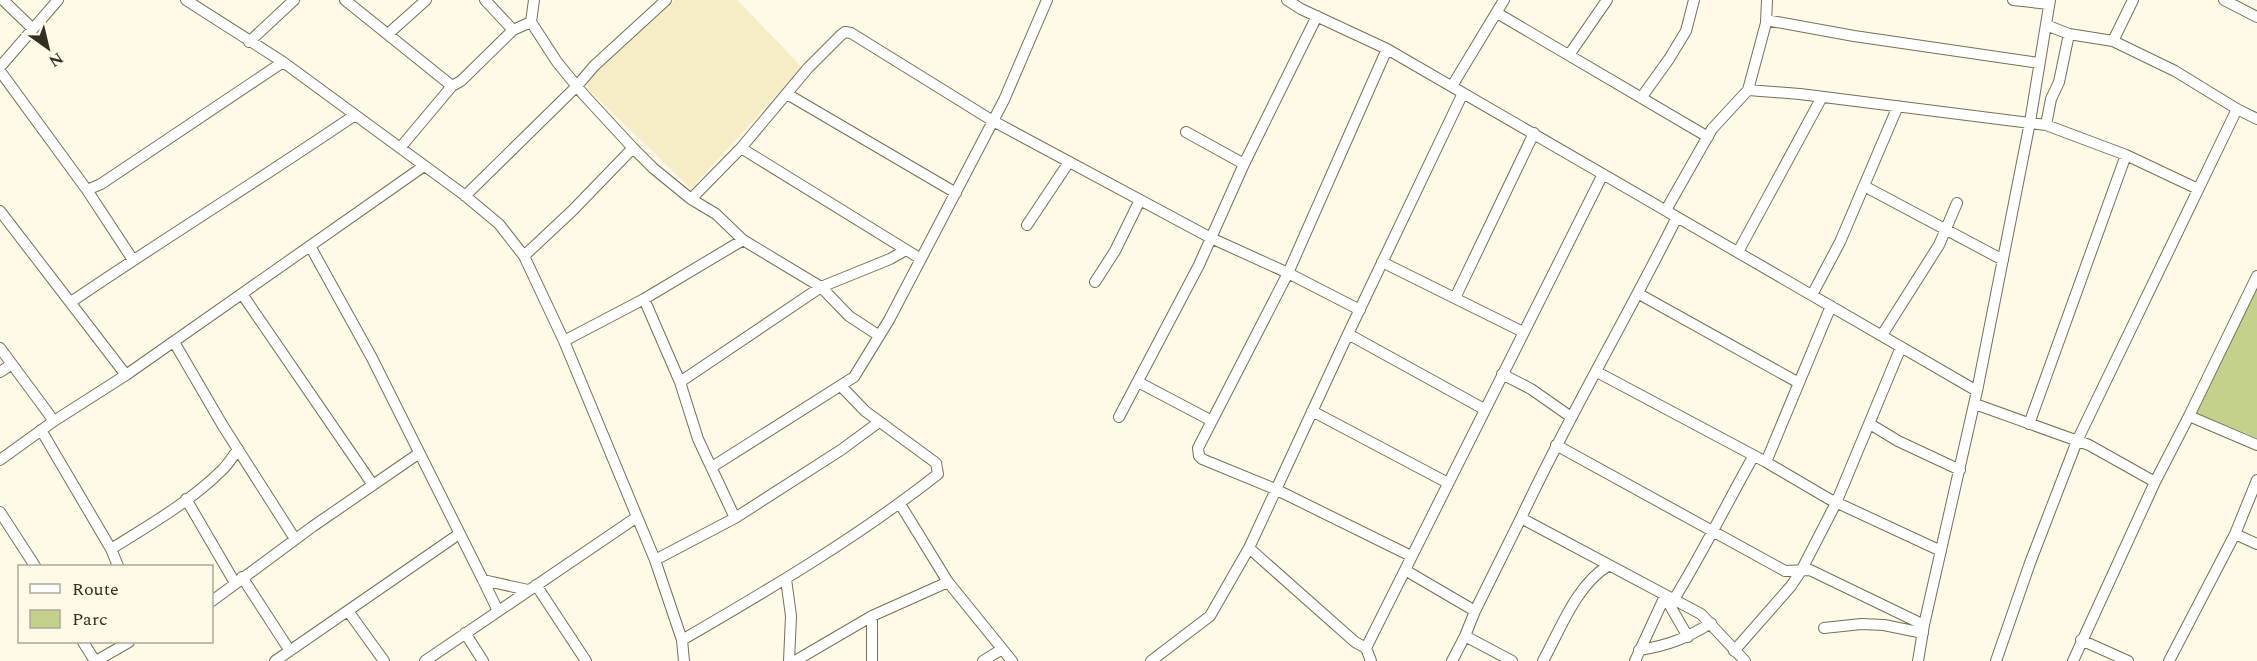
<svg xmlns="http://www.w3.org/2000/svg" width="2257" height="661" font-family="Spectral,serif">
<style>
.built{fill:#f6edc7}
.green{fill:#c4d18a}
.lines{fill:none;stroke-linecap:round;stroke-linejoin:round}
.minor-casing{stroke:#766f54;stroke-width:12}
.minor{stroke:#fff;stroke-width:10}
</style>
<rect width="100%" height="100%" fill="#fefae7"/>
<!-- built -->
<path class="built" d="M674,0H737L802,67L691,189L587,88L590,73Z"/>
<!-- green -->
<path class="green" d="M2257,282V438L2196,413Z"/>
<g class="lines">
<!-- minor casing -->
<g class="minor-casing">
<path id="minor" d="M3,0L33,29
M186,0L283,62L463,194L499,224L524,256L564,341L655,560L682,640L684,661
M345,0L452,86
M485,0L513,30
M1287,0L1301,9L1387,49L1977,391
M2013,0L2049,4
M2224,0L2257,17
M1497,13L1708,137
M1766,20L1854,36L2039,63
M2046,25L2069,34L2113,41L2175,71L2237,109L2257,119
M388,34L426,0
M2113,41L2133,0
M249,42L294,0
M1387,49L1288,273L1198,448L1199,456L1202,459L1275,489L1411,556
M1569,55L1607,0
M0,67L58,0
M0,71L87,190L133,260
M1452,86L1504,0
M1748,90L1766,23L1767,0
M787,94L956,193
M1641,98L1669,59L1686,31L1694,0
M2046,125L2051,99L2059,82L2069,34
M1186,132L1244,164
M400,148L452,86L461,81L513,30L531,22
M633,148L653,168L691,199L716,214L743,240L821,287L849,316L878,335
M741,148L921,259
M1864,186L2003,260
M87,190L101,184L283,62
M465,196L577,86L594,66L666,0
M691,199L741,148L808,68L841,35L845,32L851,33L993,121L1211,238L1288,273L1360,310
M1666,210L1712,129L1748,90L1800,94L2046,125L2126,155L2198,189
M0,211L126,375
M1677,217C1627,318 1569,415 1521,518L1701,614L1745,661
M1027,225L1069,162
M310,246L372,358L483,580L528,590
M1738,252L1822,97
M524,256L572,211L633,148L584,95L557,62L531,22L534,0
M1382,262L1523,332
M1095,282L1115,251L1140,200
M242,294L373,485
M1639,294L1799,383
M1812,295L1840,242L1898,106
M1455,298L1534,133
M644,299L680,382L698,439L735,518
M71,302C165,238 261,179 355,115
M1348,334L1484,409
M1882,335L1939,245L1957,203
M564,341L644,299L743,240
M174,342L223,426L295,539
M0,348L54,421
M0,372L12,364
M1597,372L1766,462L1829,499L1941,551
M1502,374L1531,389L1571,417
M680,382L821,287L890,259L906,250
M1138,382L1212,421
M1975,404L2089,445L2155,482
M1312,411L1448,483
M2189,416L2257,445
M1119,417L1199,265L1244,164L1317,16
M1870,424L1898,441L1960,470
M2029,424L2126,155
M41,430L111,549L118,566
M1556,445L1785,571L1810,570L1924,625
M0,460L54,421L126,375L424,166
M1766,462L1831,306
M712,467L854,377L889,320L1004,100L1047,0
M186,499L235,583
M900,504L948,582L1012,661
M0,512L35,566
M2235,534L2257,544
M1249,548L1355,642L1366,648L1371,661
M111,549C148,526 191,501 221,471C228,465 233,456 238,449
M655,560L735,518L841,450L879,422
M1405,570L1475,611
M242,577L290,651
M786,579L791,616L789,661
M483,580L498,611
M536,585L586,661
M1665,597L1688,637
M212,601L312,527L418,454
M1673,601C1702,554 1726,505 1753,457
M348,611L384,661
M872,616V661
M1824,628L1861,624L1884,625L1923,633
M465,633L483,661
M682,640C770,589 858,537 938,474L936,463L865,411L841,386
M2081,640L2128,661
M83,642L95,661
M1366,648L1603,174
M1639,650C1667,646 1687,638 1711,623
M1734,651L1791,586L1801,571L1836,503L1901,347
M96,661L129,642
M275,661L459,534
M425,661L637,517
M795,661L872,616L948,582
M983,661L1002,649
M1151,661L1210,616L1249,548L1348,334L1463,93
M1452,661L1465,636
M1512,661L1465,636L1475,611L1521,518
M1543,661C1560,630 1577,584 1608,566
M1635,661L1665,596
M1918,661L1924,625L1977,391L2030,122L2050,0
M1996,661L2030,563L2077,441L2237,109
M2073,661L2155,482L2189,416L2257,276
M2169,661L2235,534L2257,480"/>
</g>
<!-- minor -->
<use href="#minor" class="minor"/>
</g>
<!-- legend -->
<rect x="18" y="565" width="195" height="78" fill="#fefae7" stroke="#aca999" stroke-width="1.5"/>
<rect x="30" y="584" width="30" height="9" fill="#ffffff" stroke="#aca999" stroke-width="1.5"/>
<text x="72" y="595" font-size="18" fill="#312f23">Route</text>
<rect x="30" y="610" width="30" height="18" fill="#c4d18a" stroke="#aca999" stroke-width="1.5"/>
<text x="72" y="625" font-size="18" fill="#312f23">Parc</text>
<!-- north arrow -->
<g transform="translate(48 48) rotate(146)" stroke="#fefae7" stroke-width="4.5" paint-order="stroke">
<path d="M0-4.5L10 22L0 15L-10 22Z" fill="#312f23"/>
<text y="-9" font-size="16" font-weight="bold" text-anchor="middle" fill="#312f23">N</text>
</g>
</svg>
